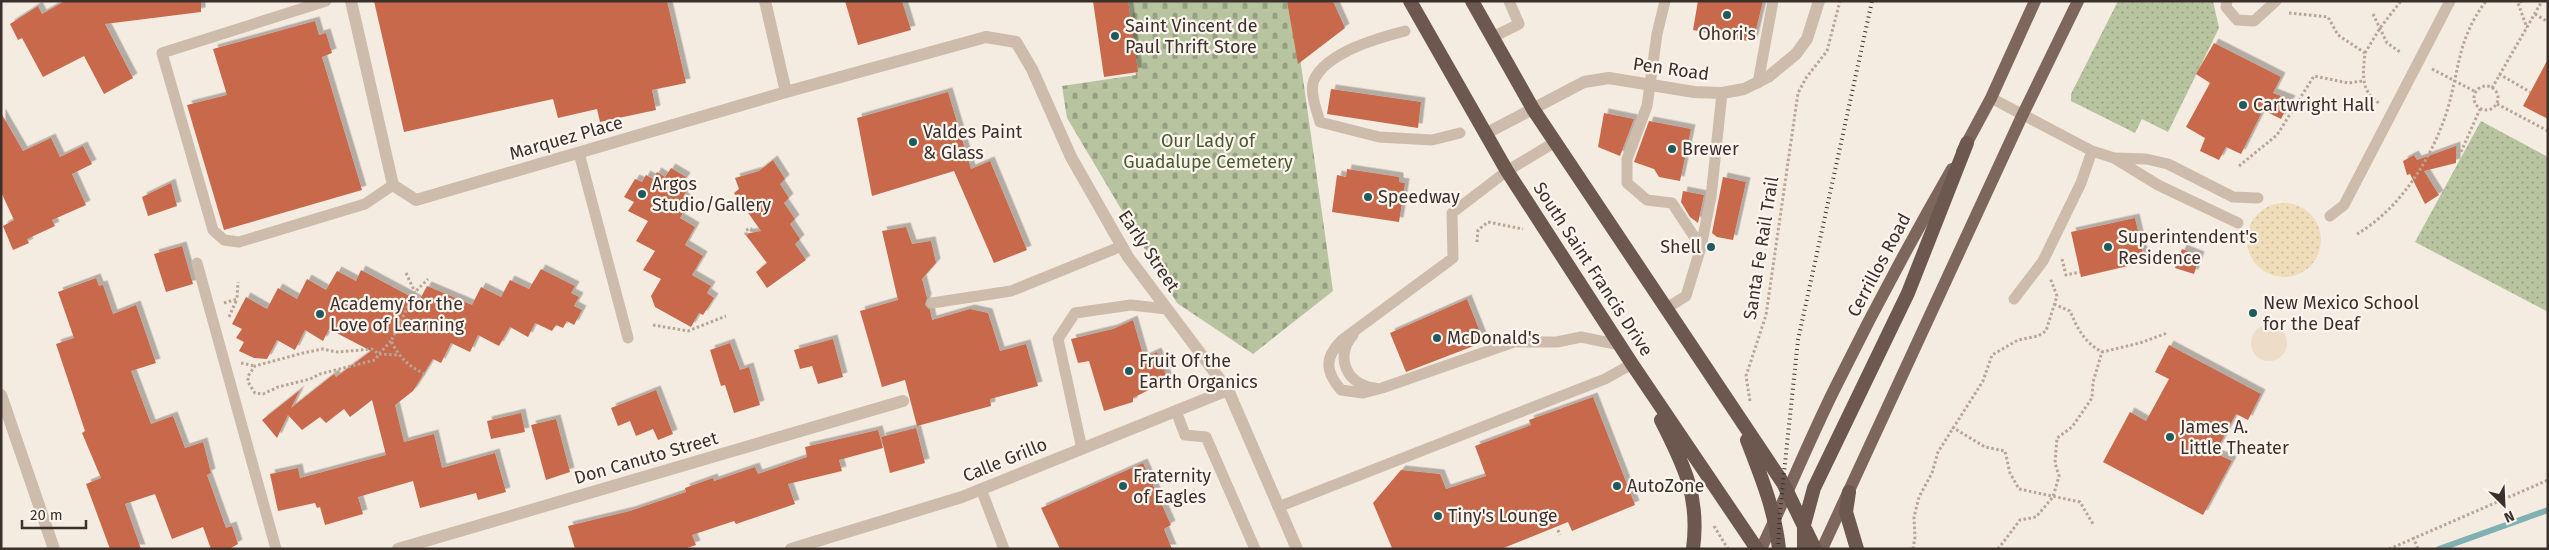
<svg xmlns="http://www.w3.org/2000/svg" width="2549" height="550" font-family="'Fira Sans',sans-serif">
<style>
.grass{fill:url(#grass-dots)}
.sand{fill:url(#sand-dots)}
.cemetery{fill:url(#cemetery-stones)}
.plaza{fill:#ecdcc8}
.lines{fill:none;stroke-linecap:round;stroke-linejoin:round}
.stream{stroke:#7fb0b2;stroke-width:6}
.building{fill:#c8694b;filter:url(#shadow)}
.path{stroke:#b9a596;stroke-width:3;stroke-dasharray:2.5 2.5;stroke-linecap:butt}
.service{stroke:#cdbbac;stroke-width:11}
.minor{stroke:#cdbbac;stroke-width:12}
.tertiary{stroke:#cdbbac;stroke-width:12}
.primary{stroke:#7d675c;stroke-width:12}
.trunk{stroke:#6c584f;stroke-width:14}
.rail{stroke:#3b302b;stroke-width:4;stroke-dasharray:1 4;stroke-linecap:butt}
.poi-dot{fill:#1f5a5e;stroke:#fbf5ee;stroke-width:2}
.labels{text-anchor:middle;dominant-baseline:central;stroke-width:4.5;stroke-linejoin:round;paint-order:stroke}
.poi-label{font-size:18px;fill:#3b302b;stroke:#fbf5ee;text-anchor:start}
.street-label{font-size:18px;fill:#3b302b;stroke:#fbf5ee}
.park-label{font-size:18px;fill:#4a5a2e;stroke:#fbf5ee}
</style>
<defs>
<pattern id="grass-dots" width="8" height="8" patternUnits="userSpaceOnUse" patternTransform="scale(1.25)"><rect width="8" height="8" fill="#b8c4a0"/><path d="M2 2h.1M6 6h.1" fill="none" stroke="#97a083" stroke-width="1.8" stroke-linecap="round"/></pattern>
<pattern id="sand-dots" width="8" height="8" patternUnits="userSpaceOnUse" patternTransform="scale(1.25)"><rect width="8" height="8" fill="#efdcb8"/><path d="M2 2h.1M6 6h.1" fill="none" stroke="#cebd9e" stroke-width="1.8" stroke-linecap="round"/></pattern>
<pattern id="cemetery-stones" width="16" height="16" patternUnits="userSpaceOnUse" patternTransform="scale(1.25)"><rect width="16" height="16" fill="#b8c4a0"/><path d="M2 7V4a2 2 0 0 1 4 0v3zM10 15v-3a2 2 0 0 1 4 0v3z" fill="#97a083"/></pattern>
<filter id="shadow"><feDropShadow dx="4.5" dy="-4.5" stdDeviation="0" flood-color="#0004"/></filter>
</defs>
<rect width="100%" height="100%" fill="#f4ebe1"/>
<!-- grass -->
<path class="grass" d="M2118,1H2213L2219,28L2168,132L2142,119L2135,133L2071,101V94Z
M2481,121L2548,157V312L2415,242Z"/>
<!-- sand -->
<path class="sand" d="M2247 240a37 37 0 1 1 74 0a37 37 0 1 1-74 0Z"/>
<!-- cemetery -->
<path class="cemetery" d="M1125,1H1292L1333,291L1253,354L1177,303L1067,118L1062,86L1136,75Z"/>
<!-- plaza -->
<path class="plaza" d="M2251 343a18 18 0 1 1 36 0a18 18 0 1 1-36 0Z"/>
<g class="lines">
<!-- stream -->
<path class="stream" d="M2439,549L2548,510"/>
</g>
<!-- building -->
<path class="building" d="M65,1H201V12L105,24L133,78L104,94L84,56L43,77L22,38L18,40L10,24L38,6L42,14Z
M374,1H667L686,83L652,90L656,110L600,122L597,109L558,118L553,99L404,132Z
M845,1H902L911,30L858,45Z
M1093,1H1128L1138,72L1104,77Z
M1287,1H1333L1345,28L1298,64Z
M1698,1H1763L1753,42L1693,30Z
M315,21L319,35L326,33L332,53L322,57L362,190L224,230L187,105L227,95L213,49Z
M2214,43L2281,77L2273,93L2291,100L2281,119L2263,110L2241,154L2226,147L2219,160L2200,151L2205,138L2186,127L2210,83L2196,74Z
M2548,59V119L2523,106Z
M1331,89L1421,102L1418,128L1327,114Z
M948,92L971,169L990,161L1027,250L994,263L954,171L872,196L857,118Z
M1,113L23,151L51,138L60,157L83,146L92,164L72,174L86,205L52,220L55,226L27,239L29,243L13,250L3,226L14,220L1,192Z
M1604,113L1634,119L1620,156L1598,147Z
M1649,121L1691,129L1680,181L1659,177L1654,169L1634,162Z
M2456,146V163L2424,171L2439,195L2425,204L2410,174L2407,175L2403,161L2414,155L2417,160Z
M773,160L785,179L780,184L789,198L784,203L795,219L790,224L800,239L795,244L806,260L767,288L756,272L767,263L745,234L761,231L734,193L739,189L735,178L759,171Z
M671,168L686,177L680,186L687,190L683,197L690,201L680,218L695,227L685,245L703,256L692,275L711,286L707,293L714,298L703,315L699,313L691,327L655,307L651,296L661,279L643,270L655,251L636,241L648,221L628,211L634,202L624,197L635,179L642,182L646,175L653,179L657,172L665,177Z
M1347,169L1399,177V182L1405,183L1399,222L1332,212L1337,175L1346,177Z
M1723,177L1746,182L1733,240L1717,237L1712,233Z
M171,183L177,206L148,216L142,197Z
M1683,191L1704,195L1698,223L1690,217L1681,202Z
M2135,218L2145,262L2081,277L2071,232Z
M906,227L912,244L931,241L936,263L922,279L927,298L925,305L930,310L932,320L970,309L988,313L1000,351L1026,344L1038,386L990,399L991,406L917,426L905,380L882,387L860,311L898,300L882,231Z
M182,246L193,284L166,292L154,254Z
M2182,249L2200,256L2194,274L2175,268Z
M541,269L575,286L571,293L579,297L574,306L582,310L574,325L567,321L563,328L556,325L552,331L535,323L528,337L510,327L499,346L478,335L470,352L451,343L441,363L433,359L413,391L395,405L404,442L434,434L442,468L495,453L506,492L478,500L476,493L420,508L413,481L358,497L363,514L325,525L320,507L317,508L315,503L278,511L270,474L298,468L300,478L386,455L372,400L350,417L344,409L326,423L320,417L302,430L288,415L277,438L262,420L300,390L291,408L334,374L336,377L371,351L329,329L323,341L305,330L295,350L277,340L267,359L254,358L239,351L244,342L236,338L242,329L232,324L246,297L267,309L278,288L297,299L307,279L326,290L337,271L356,281L361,270L419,301L427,286L472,305L481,287L501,297L510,280L529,289Z
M96,278L99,286L103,285L113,314L136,305L156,363L131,371L151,424L173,416L185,448L203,442L211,473L207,475L226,528L232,526L238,544L229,549H211L203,527L172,539L155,494L125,504L141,549H110L86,484L101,478L82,433L85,431L56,344L74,338L58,292Z
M1467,299L1484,342L1406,372L1390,333Z
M1133,320L1144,358L1157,352L1168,380L1133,398V402L1104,411L1089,361L1078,363L1071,339L1113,329Z
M833,339L843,377L818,384L812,366L800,369L794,350Z
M730,343L740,370L749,367L760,405L734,413L725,385L721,386L710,350Z
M2169,345L2261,394L2248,420L2236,414L2215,453L2232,461L2203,515L2103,462L2130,412L2146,421L2169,379L2155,372Z
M656,390L673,434L658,440L653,429L636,436L630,421L618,426L611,408Z
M1593,397L1635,505L1572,531L1568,522L1501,549L1392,548L1373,503L1401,470L1440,474L1446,489L1486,476L1475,446L1531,425L1529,420Z
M521,413L525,432L491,439L487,421Z
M556,419L570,472L546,480L531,425Z
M916,428L925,463L890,473L881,437Z
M878,430L883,448L839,460L842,471L788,484L795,504L736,524L734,521L692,535L696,545L684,549H575L568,526L630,511L686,492L685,488L713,478L714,481L755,467L758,474L807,457L805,447Z
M1143,463L1171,525L1164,529L1172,549H1060L1041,508Z"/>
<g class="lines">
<!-- path -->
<path class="path" d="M2522,1L2518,3L2527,28
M2289,13L2328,17L2338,35L2365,53C2363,73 2360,91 2379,103
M2373,14L2387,43L2400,52
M2535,14L2548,22
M2365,53L2380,28L2401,1
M2432,69L2476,92
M2499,74L2530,92
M2474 98a12 12 0 1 1 24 0a12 12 0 1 1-24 0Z
M2492,88L2542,1
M2497,104L2548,131
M2461,152L2480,109
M2239,166L2277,135L2314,76L2348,83L2363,81
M2357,234C2400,209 2432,158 2447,111C2460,68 2457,40 2486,1
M746,235V230L751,229L752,233
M1477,242L1478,230L1488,222L1523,229
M2062,259L2066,275L2080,272
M406,273L415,292
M224,303L237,299L238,282
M2054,304L2070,311C2077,328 2085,343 2102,352
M229,317L237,299
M653,325L688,331L726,316
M391,341L379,354L372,349L338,352L322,349L303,353L255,366L248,376V382L255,393L263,394L278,387L310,379L320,374L375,360L379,354L399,355
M241,363L255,366
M425,374C408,366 400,358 391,341L415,292L428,279
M1750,401L1746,376L1766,315L1798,93L1806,78L1827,51L1840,1
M1952,427L1985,447L2005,451L2010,473L2019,489L2080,502L2093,524
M1714,526L1728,549
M1558,530L1560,535
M2413,537L2418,549
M1913,549L1915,537L1914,517L1919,497L1932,473L1938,452L1983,381L1992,355L2018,340L2038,336L2046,331L2057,296L2050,278
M1998,549L2020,520L2036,517L2053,497L2059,476L2055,463L2057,438L2072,427L2092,398L2093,382L2102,352L2140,343L2167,333
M2389,549L2548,480"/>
<!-- service -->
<path class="service" d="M326,1L162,53L213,230L224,240L239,242L365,204L393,185
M1665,1L1657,34L1647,106L1627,159V183L1647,200L1672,203L1701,247
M2227,1L2226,7L2237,20L2254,21L2276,1
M1405,31C1378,38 1327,52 1314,80C1309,92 1317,111 1320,122L1379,137L1432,140L1460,133
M1493,37L1519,24L1509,1
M1758,83L1773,1
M1991,98L2092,151L2114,158L2158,185L2238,223
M1555,142L1507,171L1452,213L1453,258L1342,340C1324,358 1325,371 1341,390L1363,393L1382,388L1514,342H1557L1581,337L1620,345
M579,153L628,338
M2116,158L2146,159L2168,164L2233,197L2258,198
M2330,216L2344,205L2450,1
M197,263L276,549
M2014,299L2043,261L2081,183L2092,151
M932,303L1011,291L1122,246
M1665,309L1686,296L1701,247L1711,197L1722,93
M1353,335C1334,356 1347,386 1375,388
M1176,411L1185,435L1206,437L1255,549
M1082,449L1058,339L1075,313L1131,305L1167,309
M981,489L1004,549
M1278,507L1605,379L1632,364"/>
<!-- minor -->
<path class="minor" d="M351,1L393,185L416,200L786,92L986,37L1016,42L1032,69L1071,157L1128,257L1228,390L1297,549
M765,1L786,92
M1485,134L1584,82L1609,78L1694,92L1722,93L1744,89L1768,77L1796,54L1807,39L1819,1
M398,549L903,401
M791,549L962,497L1228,390"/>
<!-- tertiary -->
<path class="tertiary" d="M1,395L54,549"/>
<!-- primary -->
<path class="primary" d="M1962,152L1991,98L2035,1
M1761,549C1786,497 1808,443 1834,390C1871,315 1910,242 1952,169
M1822,549L2022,116L2078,1"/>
<!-- trunk -->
<path class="trunk" d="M1410,1L1507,171L1632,364L1757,549
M1472,1L1533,109L1783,483L1815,549
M1661,420C1684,465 1700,497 1693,549
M1747,440C1761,476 1775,510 1779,549
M1849,492L1846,512L1857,549
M1804,549V525L1814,488L1908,293L1967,143"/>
<!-- rail -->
<path class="rail" d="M1778,549L1780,511L1798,340L1872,1"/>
</g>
<!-- markers -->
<g class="poi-dot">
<circle cx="1727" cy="15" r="5"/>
<circle cx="1115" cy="36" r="5"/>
<circle cx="2243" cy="105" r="5"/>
<circle cx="913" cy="142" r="5"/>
<circle cx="1672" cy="149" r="5"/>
<circle cx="642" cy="194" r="5"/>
<circle cx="1368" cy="197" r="5"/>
<circle cx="1711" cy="247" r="5"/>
<circle cx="2108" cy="247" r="5"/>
<circle cx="2253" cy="313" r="5"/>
<circle cx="320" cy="314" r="5"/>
<circle cx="1437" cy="338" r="5"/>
<circle cx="1129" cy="371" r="5"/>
<circle cx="2170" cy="437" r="5"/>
<circle cx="1123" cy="486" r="5"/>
<circle cx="1617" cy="486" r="5"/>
<circle cx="1438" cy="516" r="5"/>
</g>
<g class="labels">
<!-- poi labels -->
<g class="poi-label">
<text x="1125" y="26">Saint Vincent de<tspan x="1125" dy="21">Paul Thrift Store</tspan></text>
<text x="1727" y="34" text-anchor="middle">Ohori's</text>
<text x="2253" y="105">Cartwright Hall</text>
<text x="923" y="132">Valdes Paint<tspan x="923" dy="21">&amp; Glass</tspan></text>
<text x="1682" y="149">Brewer</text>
<text x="652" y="184">Argos<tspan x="652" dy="21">Studio/Gallery</tspan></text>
<text x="1378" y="197">Speedway</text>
<text x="2118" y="237">Superintendent's<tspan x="2118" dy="21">Residence</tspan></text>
<text x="1701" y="247" text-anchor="end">Shell</text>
<text x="2263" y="303">New Mexico School<tspan x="2263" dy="21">for the Deaf</tspan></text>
<text x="330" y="304">Academy for the<tspan x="330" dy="21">Love of Learning</tspan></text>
<text x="1447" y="338">McDonald's</text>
<text x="1139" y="361">Fruit Of the<tspan x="1139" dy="21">Earth Organics</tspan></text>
<text x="2180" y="427">James A.<tspan x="2180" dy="21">Little Theater</tspan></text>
<text x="1133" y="476">Fraternity<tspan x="1133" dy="21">of Eagles</tspan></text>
<text x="1627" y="486">AutoZone</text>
<text x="1448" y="516">Tiny's Lounge</text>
</g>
<!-- street labels -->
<g class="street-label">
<text transform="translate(1671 69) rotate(8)">Pen Road</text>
<text transform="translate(566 138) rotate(-16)">Marquez Place</text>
<text transform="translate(1761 248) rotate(-81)">Santa Fe Rail Trail</text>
<text transform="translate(1149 251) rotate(56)">Early Street</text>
<text transform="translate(1879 265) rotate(-62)">Cerrillos Road</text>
<text transform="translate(1593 269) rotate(57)">South Saint Francis Drive</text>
<text transform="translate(646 458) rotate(-16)">Don Canuto Street</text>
<text transform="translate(1005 460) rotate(-22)">Calle Grillo</text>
</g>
<!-- park labels -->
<g class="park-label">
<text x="1208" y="141">Our Lady of<tspan x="1208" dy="21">Guadalupe Cemetery</tspan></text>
</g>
</g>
<!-- border -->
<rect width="2549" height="550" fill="none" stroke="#3b302b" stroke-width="5"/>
<!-- north arrow -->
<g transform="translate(2504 505) rotate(156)" stroke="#fbf5ee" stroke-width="4" paint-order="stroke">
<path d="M0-4L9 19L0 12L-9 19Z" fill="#3b302b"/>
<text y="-8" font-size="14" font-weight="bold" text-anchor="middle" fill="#3b302b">N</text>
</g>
<!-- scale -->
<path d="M22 520v8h64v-8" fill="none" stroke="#3b302b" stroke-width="2.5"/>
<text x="30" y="520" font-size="15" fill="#3b302b" stroke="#fbf5ee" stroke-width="4" paint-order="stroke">20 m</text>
</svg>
